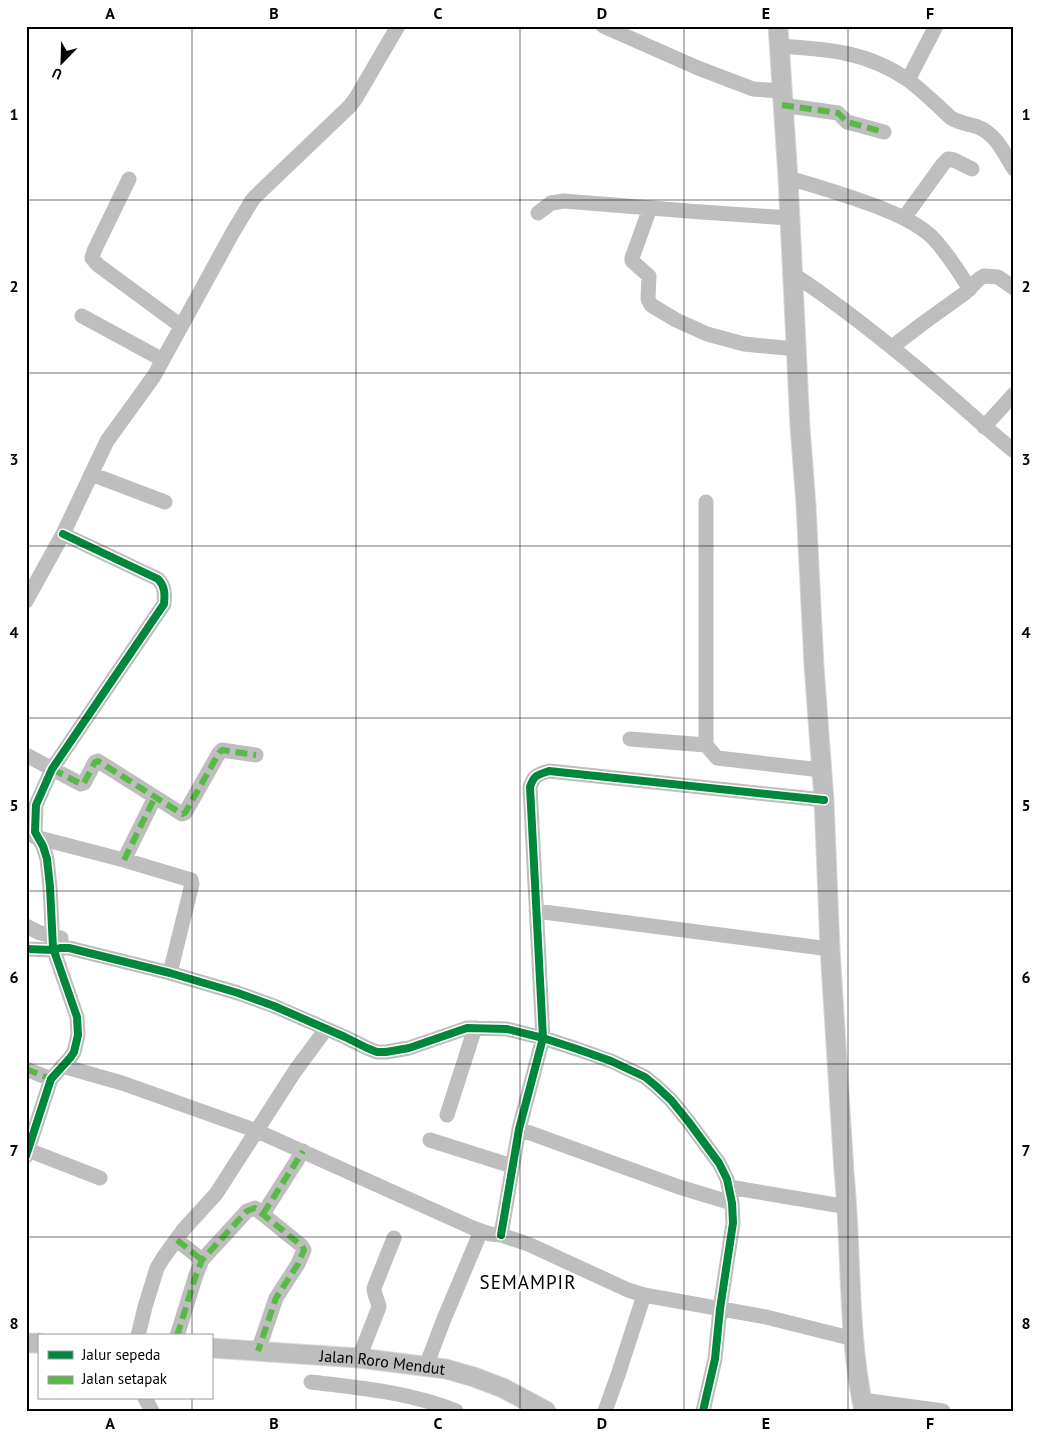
<svg xmlns="http://www.w3.org/2000/svg" width="1040" height="1437" font-family="'PT Sans',sans-serif">
<style>
.lines{fill:none;stroke-linecap:round;stroke-linejoin:round}
.major-casing{stroke:#dbdbdb;stroke-width:21}
.minor{stroke:#bebebe;stroke-width:15}
.major{stroke:#bebebe;stroke-width:19}
.quiet{stroke:#58b947;stroke-width:6;stroke-dasharray:12 6;stroke-linecap:butt}
.cycleway-casing{stroke:#fff;stroke-width:11}
.cycleway{stroke:#00873e;stroke-width:8}
.grid{fill:none;stroke:#000;stroke-width:1;stroke-opacity:0.55}
.labels{text-anchor:middle;dominant-baseline:central;stroke-width:5;stroke-linejoin:round;paint-order:stroke}
.street-label{font-size:16px;fill:#000;stroke:#fff}
.quarter-label{font-size:19px;letter-spacing:1px;fill:#000;stroke:#fff}
.neatline{fill:none;stroke:#000;stroke-width:2}
.grid-label{font-size:16px;text-anchor:middle;font-weight:bold;fill:#000}
</style>
<rect width="100%" height="100%" fill="#fff"/>
<g class="lines">
<!-- major casing -->
<g class="major-casing">
<g id="major">
<path d="M778,26L788,178L800,427L806,505L814,666L824,800L830,949L844,1172C852,1251 847,1332 864,1411"/>
<path d="M26,1343H39"/>
<path id="s1" d="M211,1348L359,1358L446,1369L474,1377L503,1388L546,1411"/>
</g>
</g>
<!-- minor -->
<path class="minor" d="M603,26L698,68L753,89L781,91
M779,46C826,49 867,51 908,80C923,91 937,105 951,118C960,123 968,124 978,127C996,134 1004,153 1014,169
M908,80L936,26
M782,105L838,113L847,122L884,132
M788,178C817,186 845,195 873,205C893,213 914,221 931,236C947,252 958,271 970,289
M129,179L94,251L92,258L98,265L181,326
M650,208L632,258V261L649,276L648,299L651,305L676,320L707,334L744,344L796,349
M538,213L551,203L564,201L701,212L790,218
M904,218L943,164L948,159L954,160L972,169
M793,274C843,307 890,345 935,383C962,406 987,429 1014,451
M82,316L163,360
M892,347L922,324L965,293L979,279L984,276L998,277L1014,288
M984,427L1014,394
M91,474L165,502
M26,601L63,534L107,441L154,376L233,232L253,199L260,192L350,106L356,98L398,26
M630,739L706,745L717,758L821,770
M706,745V502
M26,755L81,784L84,783L95,762L98,761L182,814L185,813L219,753L222,750L256,755
M35,837L124,860L191,880L192,884L170,973
M124,860L155,797
M536,911L830,949
M26,926L40,933L61,938
M26,949L54,950L60,948H69L170,973L238,993L274,1006L345,1037L367,1048L377,1052H386L409,1048L467,1028L507,1029L543,1038L577,1049L611,1061L645,1077L656,1086L671,1100L688,1121L719,1163L727,1179L732,1203L733,1223L720,1309L715,1359L703,1411
M62,1066L122,1083L257,1131L473,1228L490,1234L501,1235L528,1244L628,1290L644,1295L766,1317L854,1339
M26,1069L51,1079
M447,1115L475,1028
M519,1129L679,1187L732,1203
M430,1140L512,1166
M28,1150L100,1178
M26,1156L51,1079L70,1058L74,1052L78,1035L77,1017L53,948L50,887L47,859L43,846L35,832L36,805L52,769L164,604C165,594 165,586 158,579L63,534
M729,1187L848,1207
M263,1214L303,1151
M501,1235L519,1129L543,1038L530,787C534,775 537,775 549,771L824,800
M177,1240L202,1260
M138,1336L145,1307L157,1268L163,1258L184,1229L216,1194L295,1071L326,1029
M177,1336L196,1275L202,1260L247,1211L255,1208L302,1246L304,1250L298,1264L276,1298L258,1351
M359,1358L379,1307C378,1300 374,1295 374,1288L394,1238
M426,1366L444,1319L481,1231
M311,1382C360,1388 409,1392 456,1411
M145,1398L152,1411
M862,1400L943,1411
M605,1411L618,1375L644,1295"/>
<!-- major -->
<use href="#major" class="major"/>
<!-- quiet -->
<path class="quiet" d="M782,105L838,113L847,122L884,132
M52,769L81,784L84,783L95,762L98,761L182,814L185,813L219,753L222,750L256,755
M124,860L155,797
M26,1069L51,1079
M263,1214L303,1151
M177,1240L202,1260
M177,1336L196,1275L202,1260L247,1211L255,1208L302,1246L304,1250L298,1264L276,1298L258,1351"/>
<!-- cycleway casing -->
<g class="cycleway-casing">
<path id="cycleway" d="M26,949L54,950L60,948H69L170,973L238,993L274,1006L345,1037L367,1048L377,1052H386L409,1048L467,1028L507,1029L543,1038L577,1049L611,1061L645,1077L656,1086L671,1100L688,1121L719,1163L727,1179L732,1203L733,1223L720,1309L715,1359L703,1411
M26,1156L51,1079L70,1058L74,1052L78,1035L77,1017L53,948L50,887L47,859L43,846L35,832L36,805L52,769L164,604C165,594 165,586 158,579L63,534
M501,1235L519,1129L543,1038L530,787C534,775 537,775 549,771L824,800"/>
</g>
<!-- cycleway -->
<use href="#cycleway" class="cycleway"/>
</g>
<!-- grid -->
<path class="grid" d="M192,26V1336M356,26V1411M520,26V1411M684,26V1411M848,26V1411M26,200H1014M26,373H1014M26,546H1014M26,718H1014M26,891H1014M26,1064H1014M26,1237H1014M192,1398V1411"/>
<g class="labels">
<!-- street labels -->
<g class="street-label">
<text stroke="none"><textPath href="#s1" startOffset="172">Jalan Roro Mendut</textPath></text>
</g>
<!-- quarter labels -->
<g class="quarter-label">
<text x="528" y="1282">SEMAMPIR</text>
</g>
</g>
<!-- border -->
<rect width="1040" height="1437" fill="none" stroke="#ffffff" stroke-width="55"/>
<!-- legend -->
<rect x="38" y="1334" width="175" height="65" fill="#ffffff" stroke="#999999"/>
<rect x="48" y="1351" width="25" height="8" fill="#00873e" stroke="#999999"/>
<text x="82" y="1360" font-size="15" fill="#000000">Jalur sepeda</text>
<rect x="48" y="1376" width="25" height="8" fill="#58b947" stroke="#999999"/>
<text x="82" y="1384" font-size="15" fill="#000000">Jalan setapak</text>
<!-- north arrow -->
<g transform="translate(62 62) rotate(203)" stroke="#ffffff" stroke-width="4" paint-order="stroke">
<path d="M0-4L9 19L0 12L-9 19Z" fill="#000000"/>
<text y="-8" font-size="14" font-weight="bold" text-anchor="middle" fill="#000000">U</text>
</g>
<rect x="28" y="28" width="984" height="1382" class="neatline"/>
<g class="grid-label">
<text x="110" y="19">A</text>
<text x="274" y="19">B</text>
<text x="438" y="19">C</text>
<text x="602" y="19">D</text>
<text x="766" y="19">E</text>
<text x="930" y="19">F</text>
<text x="14" y="120">1</text>
<text x="1026" y="120">1</text>
<text x="14" y="292">2</text>
<text x="1026" y="292">2</text>
<text x="14" y="465">3</text>
<text x="1026" y="465">3</text>
<text x="14" y="638">4</text>
<text x="1026" y="638">4</text>
<text x="14" y="811">5</text>
<text x="1026" y="811">5</text>
<text x="14" y="983">6</text>
<text x="1026" y="983">6</text>
<text x="14" y="1156">7</text>
<text x="1026" y="1156">7</text>
<text x="14" y="1329">8</text>
<text x="1026" y="1329">8</text>
<text x="110" y="1429">A</text>
<text x="274" y="1429">B</text>
<text x="438" y="1429">C</text>
<text x="602" y="1429">D</text>
<text x="766" y="1429">E</text>
<text x="930" y="1429">F</text>
</g>
</svg>
